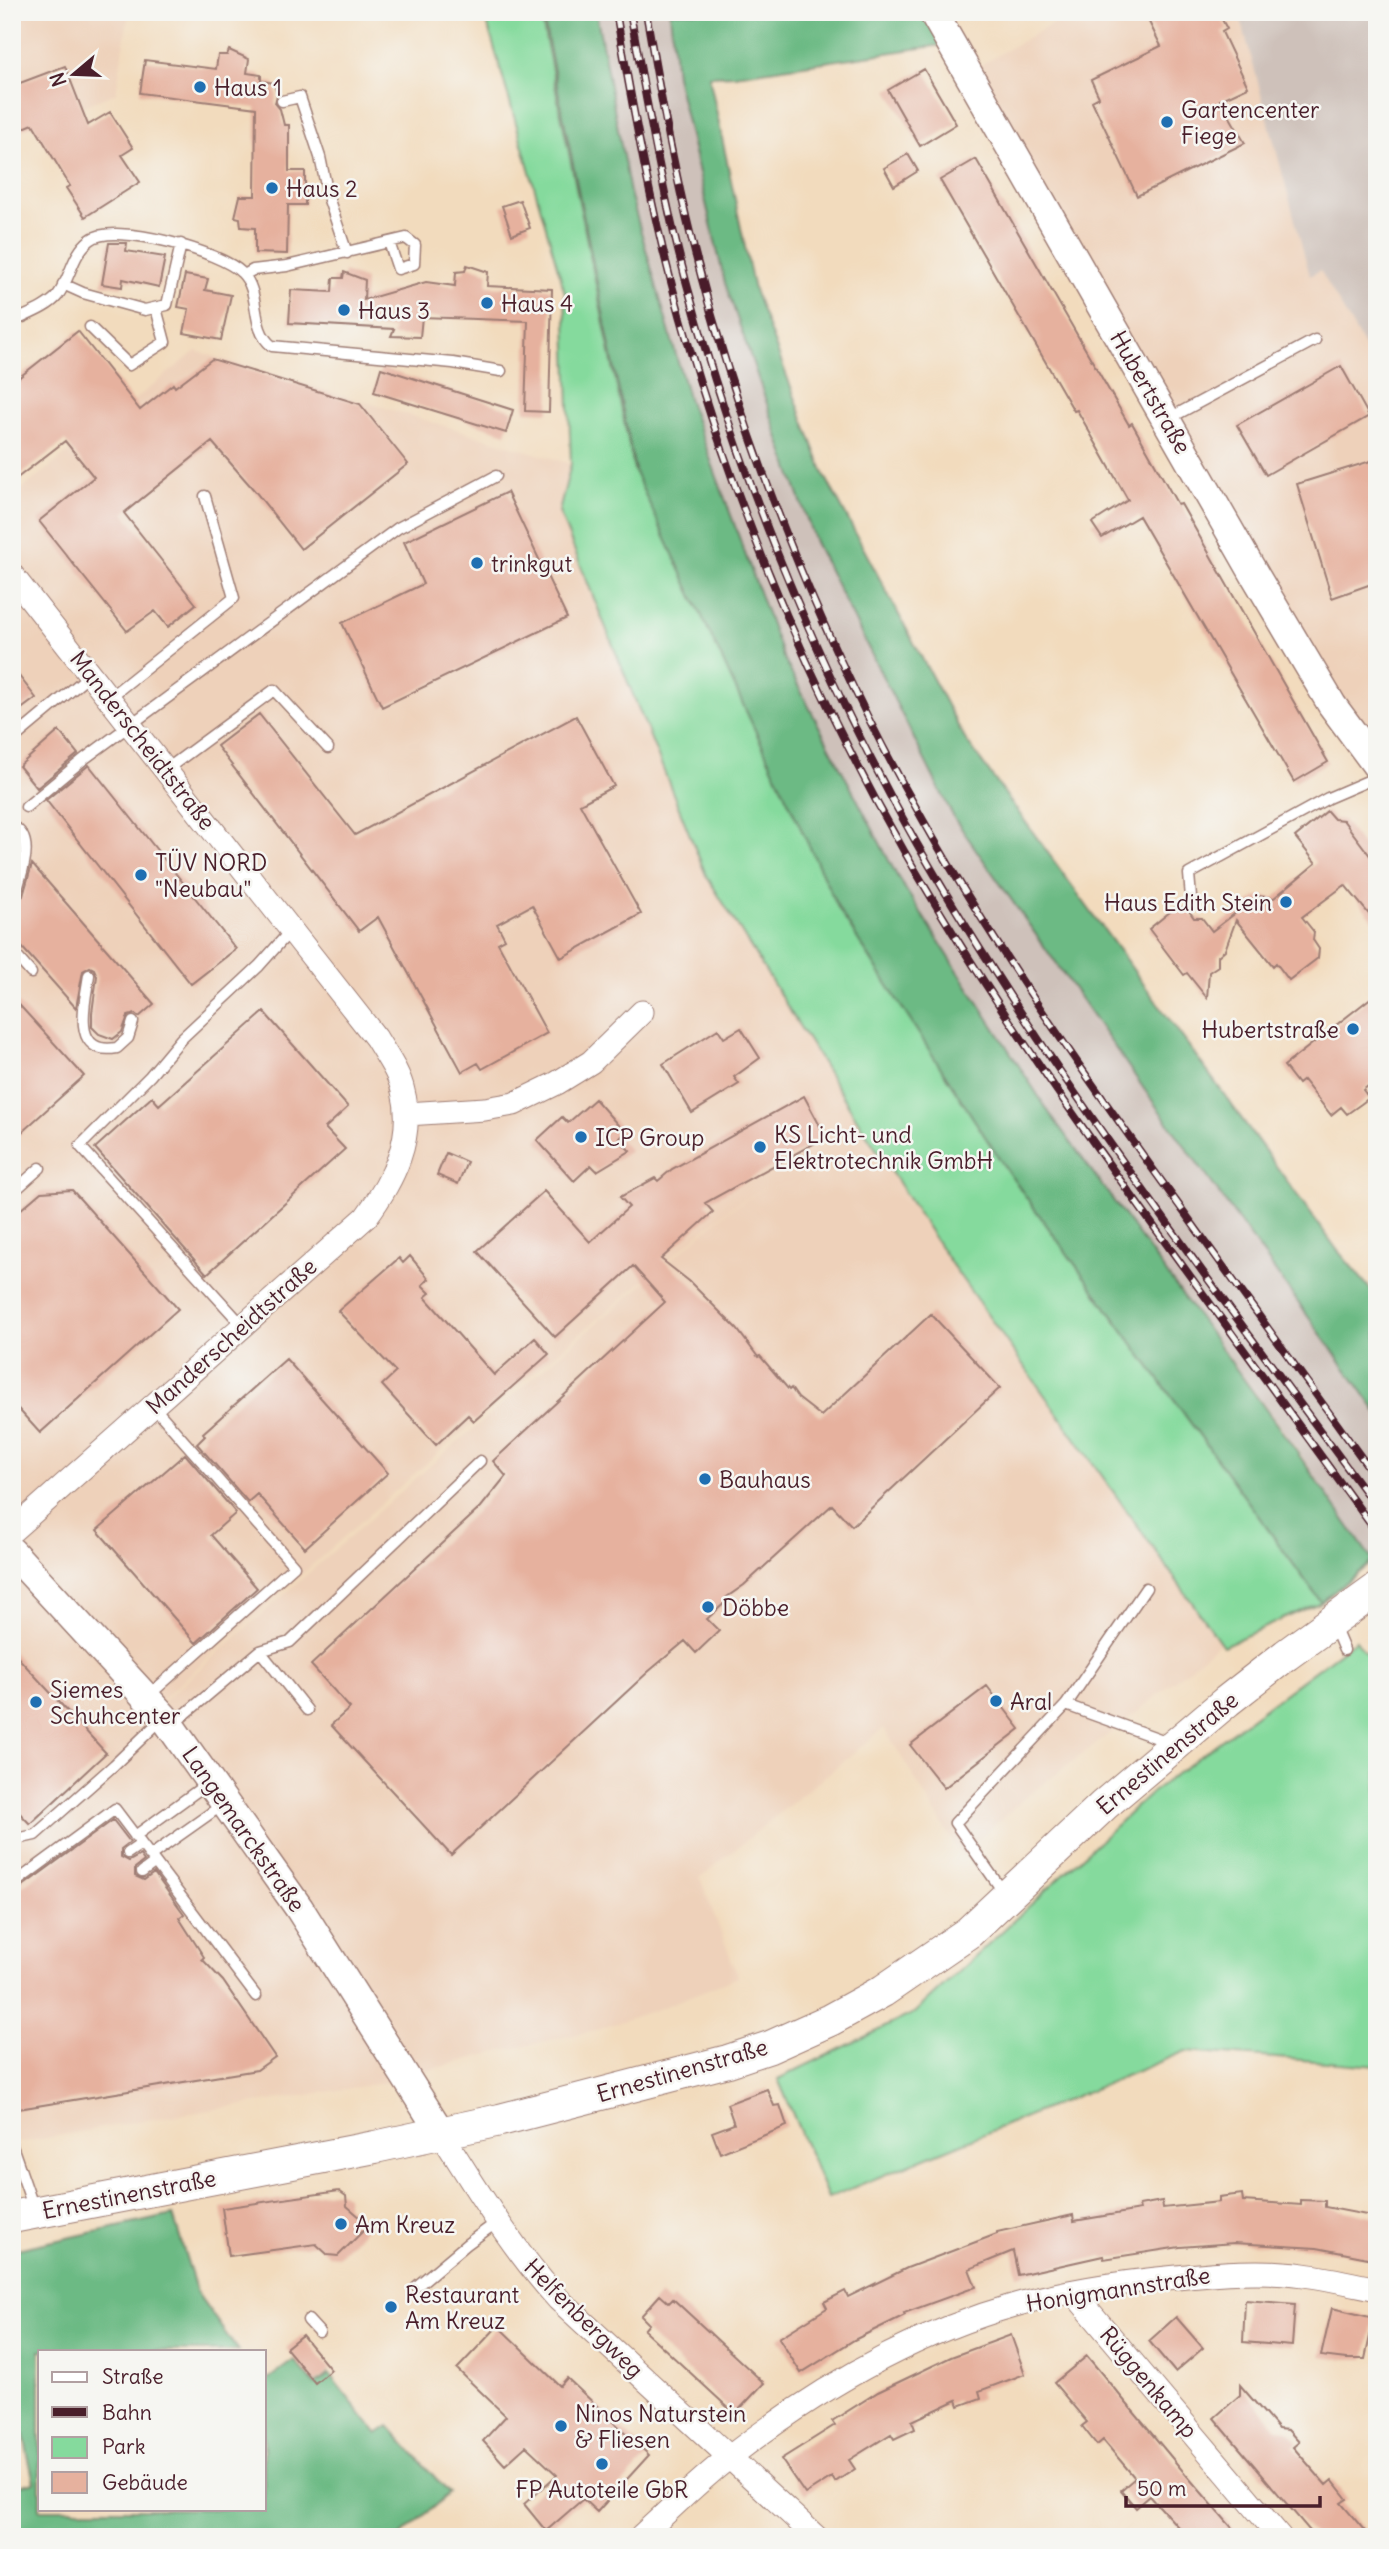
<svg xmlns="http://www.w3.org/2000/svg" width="1389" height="2549" font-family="Delius,sans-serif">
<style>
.built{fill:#eed1ba}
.industrial{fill:#cec1ba}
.green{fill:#85da9d;stroke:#687c64;stroke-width:2}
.forest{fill:#6cba84;stroke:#5b6c58;stroke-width:2}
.building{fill:#e6b19e}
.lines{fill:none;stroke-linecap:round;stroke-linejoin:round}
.service-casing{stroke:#9e7d74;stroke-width:13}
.minor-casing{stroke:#9e7d74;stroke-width:25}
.tertiary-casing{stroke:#9e7d74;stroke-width:31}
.secondary-casing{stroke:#9e7d74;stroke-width:34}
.service{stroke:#fff;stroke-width:10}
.minor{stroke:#fff;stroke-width:23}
.tertiary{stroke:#fff;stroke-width:28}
.secondary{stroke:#fff;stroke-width:32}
.rail-casing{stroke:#4a1f2b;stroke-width:8}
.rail{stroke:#f6f6f2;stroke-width:5;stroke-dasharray:16;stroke-linecap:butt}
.poi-dot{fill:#1f6fb2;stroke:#f6f6f2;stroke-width:2.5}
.labels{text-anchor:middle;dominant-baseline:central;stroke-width:5;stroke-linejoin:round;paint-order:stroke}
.poi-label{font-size:23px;fill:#4a1f2b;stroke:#f6f6f2;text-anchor:start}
.street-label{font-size:23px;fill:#4a1f2b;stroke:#f6f6f2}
</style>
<rect width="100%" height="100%" fill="#f6f6f2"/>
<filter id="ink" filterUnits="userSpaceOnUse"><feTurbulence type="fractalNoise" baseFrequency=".0143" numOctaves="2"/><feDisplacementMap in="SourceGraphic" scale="14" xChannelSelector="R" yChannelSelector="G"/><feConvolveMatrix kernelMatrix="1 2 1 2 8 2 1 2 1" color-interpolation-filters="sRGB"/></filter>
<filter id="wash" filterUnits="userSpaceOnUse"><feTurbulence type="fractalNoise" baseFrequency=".00686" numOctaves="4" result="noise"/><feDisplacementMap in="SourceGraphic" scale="28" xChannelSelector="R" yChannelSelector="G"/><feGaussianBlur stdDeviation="1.57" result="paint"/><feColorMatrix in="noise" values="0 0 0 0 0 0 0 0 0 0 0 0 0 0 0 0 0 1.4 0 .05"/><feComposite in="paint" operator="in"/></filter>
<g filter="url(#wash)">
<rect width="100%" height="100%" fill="#f2dbbd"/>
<!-- built -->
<path class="built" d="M12,12H129L116,93L12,134Z
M1073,12H1239L1310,275L1320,270L1377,369V764L970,71Z
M196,351L571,464L559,512L706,875L863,1129L1236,1629L1135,1714L1021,1801L961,1855L884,1728L700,1878L738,1977L663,2007L596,2030L480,2056L383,2083L140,2121L12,2144V1555L155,1708L440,1457L728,1211L778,1180L729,1209L438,1453L157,1704L12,1549V497Z"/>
<!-- industrial -->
<path class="industrial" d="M596,12H669L676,76L725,283L815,542L1377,1409V1567L1296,1448L1048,1111L897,876L783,657L689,401L630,193Z
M1239,12H1377V369L1320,270L1310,276Z"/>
<!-- green -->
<path class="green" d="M484,12H540L634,470L839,909L1008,1172L1321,1602L1223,1646L950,1262L863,1129L706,875L559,512L571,464L565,293Z
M1356,1640L1377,1668V2066L1186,2051L828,2198L778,2079L914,2013L1152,1792Z"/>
<!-- forest -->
<path class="forest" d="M542,12H596L630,193L689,401L783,657L897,876L1050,1114L1294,1448L1373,1561L1321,1602L1008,1172L839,910L636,475Z
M670,12H932L949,44L735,75L709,76L754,290L825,476L965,739L1338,1251L1377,1297V1412L1149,1096L954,818L815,542L725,283L676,76Z
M173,2215L197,2293L238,2351H40V2509H264V2382L294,2360L315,2385L329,2374L377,2434L389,2426L449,2493L400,2537H12V2488L34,2482L12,2382V2250Z"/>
<g id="blocks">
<!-- building -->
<path class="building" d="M1144,12H1218L1227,29L1222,32L1248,87L1220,100L1245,143L1137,196L1092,101L1099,97L1091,80L1161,46Z
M229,50L249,59L247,73L261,75V81L274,83L277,95L275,103L280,109L284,125H289V171H305V205H288L287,254L255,253V228L241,227L240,218L235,217L240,196H255L256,108L140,93L145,60L216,69L218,55H227Z
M65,66L88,125L110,112L133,148L122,155L140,182L85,217L66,188L70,186L33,124L12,133V86Z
M924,69L956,124L920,146L888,90Z
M908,154L918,171L894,186L884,168Z
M976,159L1129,425L1132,423L1178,505L1181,504L1328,762L1294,782L1139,516L1102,538L1092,523L1128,500L1077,410L1074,411L940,180Z
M520,200L530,228L512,235L502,206Z
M109,243H127L126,251L165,257L159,287L123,279L122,287L102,284Z
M467,265L488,272L487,286L552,289L549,412L525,411L528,321L422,317L420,337L391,336L394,329L289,323L291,290L332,292L333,278H343L344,272L365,280L364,300L426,282L455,286L456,272L465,271Z
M185,275L208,279L205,290L231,295L221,340L184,333L189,309L178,307Z
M78,331L140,410L173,384L175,387L212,359L360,404L408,464L301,549L254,490L212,442L124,513L196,604L168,627L155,611L127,631L39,521L94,477L65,441L12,482V383Z
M1341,366L1369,416L1266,475L1237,425Z
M381,368L513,410L506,433L374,392Z
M1377,459V582L1332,598L1297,484Z
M507,492L567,618L382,707L342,623L423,584L404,542Z
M12,667L36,698L12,716Z
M259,714L355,835L576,716L614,786L580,804L641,914L561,958L532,905L497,924L505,939L498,943L547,1033L482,1069L478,1063L462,1072L378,917L359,931L217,746Z
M59,731L78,754L37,788L19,766Z
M89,765L236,949L191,984L46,800Z
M1327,811L1334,819L1343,820L1377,865V924L1345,885L1302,917L1314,932L1313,940L1319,949L1318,958L1289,980L1276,963L1273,966L1236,920L1225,950L1218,956V966L1209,972L1207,998L1187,973L1184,975L1149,929L1176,907L1187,908L1194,918H1202L1212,931L1258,896L1274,898L1316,863L1295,837Z
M32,864L154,1004L139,1017L135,1014L128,1016L122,1032L113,1039L99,1034L92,1027V1013L97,976L94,969L90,967L83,971L76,1008L12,936V900H19L23,896Z
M1377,993V1079L1363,1090L1369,1098L1361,1104L1347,1114L1341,1107L1331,1115L1303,1080L1298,1084L1284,1066Z
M12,997L84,1076L12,1141Z
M264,1012L348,1107L325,1128L345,1149L207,1274L95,1148L152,1097L159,1105Z
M741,1028L760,1058L734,1077L739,1084L692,1113L663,1064L718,1029L724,1038Z
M804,1096L826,1137L705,1203L713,1212L661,1259L689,1281L737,1329L758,1357L760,1356L789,1390L791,1388L798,1398L821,1416L931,1314L1000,1388L852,1526L832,1505L744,1585L727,1597L729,1599L707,1619L719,1631L696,1653L685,1641L648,1672L451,1855L331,1725L350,1708L311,1665L481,1507L506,1476L493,1461L665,1302L633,1266L555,1337L477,1251L544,1191L590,1242L629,1207L620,1197L655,1178L658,1181L672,1169Z
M595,1099L625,1133L619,1139L630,1151L597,1171L591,1165L574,1181L537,1140L562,1117L568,1123Z
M446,1153L467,1162L458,1184L437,1175Z
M72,1190L178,1309L40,1433L12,1402V1217L41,1192Z
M410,1256L429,1279L422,1285L430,1293L425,1297L494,1375L535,1338L549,1354L474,1421L468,1415L436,1445L382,1385L396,1372L338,1311L399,1258L403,1263Z
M286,1359L388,1473L305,1548L257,1494L248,1502L197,1444L205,1436L203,1433Z
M185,1454L236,1513L211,1535L257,1588L196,1643L97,1530Z
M12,1651L106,1753L30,1824L12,1805Z
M987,1686L1020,1729L944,1788L910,1745Z
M113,1820L130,1842L121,1849V1857L129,1861L140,1855L144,1861L135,1868V1876L144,1880L154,1873L184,1914L179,1918L204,1957L202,1959L223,1981L275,2057L257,2070L12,2110V1894Z
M767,2089L774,2106L780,2105L787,2126L720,2153L712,2132L734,2124L727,2104Z
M339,2191L346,2196L347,2206L369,2225L338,2256L328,2255L316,2244L229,2256L222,2208Z
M1242,2194L1243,2201L1301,2205V2200L1325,2201V2207L1377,2217V2239L1373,2259L1317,2248L1234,2243L1180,2247L1104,2259L1103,2256L1018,2275L1013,2251L969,2269L976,2287L904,2313L905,2315L854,2340L801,2373L779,2338L827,2308L824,2302L845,2291L848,2297L907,2268L997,2234V2232L1073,2215L1074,2221L1140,2210L1139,2205L1162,2201L1163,2208L1219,2202V2197Z
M660,2295L669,2303L673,2299L764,2383L735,2414L644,2330L649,2324L641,2316Z
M1245,2300L1295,2304L1292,2346L1243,2342Z
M1332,2308L1374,2318L1365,2359H1346L1321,2356Z
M1176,2317L1203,2348L1175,2372L1149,2341Z
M498,2326L560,2386L567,2378L649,2455L597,2512L583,2499L546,2531L524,2504L557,2475L526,2446L505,2465L483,2441L506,2416L457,2369Z
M302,2335L331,2370L315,2383L286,2348Z
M1011,2335L1025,2374L979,2391L981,2398L959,2406L957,2400L912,2421L915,2429L894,2439L891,2434L849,2460L855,2469L835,2482L832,2477L805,2494L781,2459L835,2425L832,2421L878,2392L951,2357Z
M1087,2356L1182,2470L1240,2537H1187L1150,2496L1136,2508L1121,2490L1135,2478L1103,2440L1097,2445L1082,2426L1087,2422L1054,2383Z
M1240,2385L1278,2429L1288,2430L1299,2442L1293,2447L1326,2485L1332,2480L1347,2499L1341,2503L1370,2537H1315L1258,2470L1214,2418L1240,2395Z"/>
</g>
</g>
<g filter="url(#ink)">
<use href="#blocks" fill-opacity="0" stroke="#9e7d74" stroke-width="2"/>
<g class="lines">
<!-- service casing -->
<g class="service-casing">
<path id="service" d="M282,101L300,97L320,157L329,200L347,253
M244,275L253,270L287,266L406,238L415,245L414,264L398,269L389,242
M63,284L83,293L145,310L167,305L181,244
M12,322C26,315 49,307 58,295C71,277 72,254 90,240C114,221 222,252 242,273C262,293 249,328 272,346L453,363L501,371
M90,327L129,365L165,342L156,308
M1168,419L1315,340
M110,697L234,598L205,496
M12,740L91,674
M167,769L274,690L328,748
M26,807L84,759L398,528L496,476
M12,826C37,838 21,873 16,893
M1191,898L1189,874L1328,798L1377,777
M12,951L31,973
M89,975C85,1003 70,1056 117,1048L128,1038L133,1022
M12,1193L40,1168
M243,1326L80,1146L150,1076L181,1039L259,966L292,929
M1333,1624L1344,1650
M260,1651L290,1642L480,1461
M147,1697L294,1566L153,1406
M1066,1705L1171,1743
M171,1726L260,1651L307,1710
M135,1836L208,1783
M12,1840L35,1835L114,1765L162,1719
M128,1853L141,1844
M150,1856L225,1803
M142,1872L154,1863
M12,1885L115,1809L256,1996
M1004,1893L955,1823L1066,1705L1146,1588
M12,2146L34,2209
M417,2286L467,2244L497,2222
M308,2320L319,2332"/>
</g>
<!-- minor casing -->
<g class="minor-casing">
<path id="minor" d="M12,575L376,1038C386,1055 399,1072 403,1091C415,1138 393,1181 366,1217L12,1531
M407,1114L485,1109L514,1104L557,1083L591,1062L642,1012
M441,2133C477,2190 512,2248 558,2299L816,2537
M1073,2292L1280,2537
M640,2537C670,2510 699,2480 731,2456C815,2391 912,2334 1015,2305C1067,2290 1123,2282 1177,2277C1218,2273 1262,2269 1304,2275C1328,2278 1353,2284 1377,2289"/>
</g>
<!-- tertiary casing -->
<g class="tertiary-casing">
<path id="tertiary" d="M933,12L1256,577L1332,705L1377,766
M12,1552L164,1717L299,1908L441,2133"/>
</g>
<!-- secondary casing -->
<g class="secondary-casing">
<path id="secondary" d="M12,2217L375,2147L500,2120L728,2061L770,2047L830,2020L883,1991L969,1932L1104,1805L1227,1701L1286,1655L1377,1589"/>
</g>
<!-- service -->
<use href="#service" class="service"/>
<!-- minor -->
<use href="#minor" class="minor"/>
<!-- tertiary -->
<use href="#tertiary" class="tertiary"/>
<!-- secondary -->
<use href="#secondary" class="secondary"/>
<!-- rail casing -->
<g class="rail-casing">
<path id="rail" d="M616,12C630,92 644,171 663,250C713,454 799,668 904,851C993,1006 1098,1151 1204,1295C1262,1374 1319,1454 1377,1533
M630,12C645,90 658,169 677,246C727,447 814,664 917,844C1051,1078 1218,1291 1377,1508
M646,12C659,89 673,165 692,241C741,438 822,644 923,820C991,941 1071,1055 1152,1168C1227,1272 1302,1375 1377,1479"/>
</g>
<!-- rail -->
<use href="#rail" class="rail"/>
</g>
</g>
<!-- markers -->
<g class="poi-dot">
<circle cx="200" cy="87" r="7"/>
<circle cx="1167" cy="122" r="7"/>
<circle cx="272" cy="188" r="7"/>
<circle cx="487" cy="303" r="7"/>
<circle cx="344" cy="310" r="7"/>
<circle cx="477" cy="563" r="7"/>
<circle cx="141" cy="875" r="7"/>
<circle cx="1286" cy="902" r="7"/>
<circle cx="1353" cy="1029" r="7"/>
<circle cx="581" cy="1137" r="7"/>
<circle cx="760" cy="1147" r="7"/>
<circle cx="705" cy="1479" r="7"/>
<circle cx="708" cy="1607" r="7"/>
<circle cx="996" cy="1701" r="7"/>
<circle cx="36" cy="1702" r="7"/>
<circle cx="341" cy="2224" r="7"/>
<circle cx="391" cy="2307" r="7"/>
<circle cx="561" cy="2426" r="7"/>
<circle cx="602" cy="2464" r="7"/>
</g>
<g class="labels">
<!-- poi labels -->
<g class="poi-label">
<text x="214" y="87">Haus 1</text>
<text x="1181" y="109">Gartencenter<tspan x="1181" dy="26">Fiege</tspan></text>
<text x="286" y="188">Haus 2</text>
<text x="501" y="303">Haus 4</text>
<text x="358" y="310">Haus 3</text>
<text x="491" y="563">trinkgut</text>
<text x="155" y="862">TÜV NORD<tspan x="155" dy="26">"Neubau"</tspan></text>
<text x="1272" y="902" text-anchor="end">Haus Edith Stein</text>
<text x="1339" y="1029" text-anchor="end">Hubertstraße</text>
<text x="774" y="1134">KS Licht- und<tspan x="774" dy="26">Elektrotechnik GmbH</tspan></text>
<text x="595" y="1137">ICP Group</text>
<text x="719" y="1479">Bauhaus</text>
<text x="722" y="1607">Döbbe</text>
<text x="50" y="1689">Siemes<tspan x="50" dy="26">Schuhcenter</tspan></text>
<text x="1010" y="1701">Aral</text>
<text x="355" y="2224">Am Kreuz</text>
<text x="405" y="2294">Restaurant<tspan x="405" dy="26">Am Kreuz</tspan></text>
<text x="575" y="2413">Ninos Naturstein<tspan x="575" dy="26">&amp; Fliesen</tspan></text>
<text x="602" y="2489" text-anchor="middle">FP Autoteile GbR</text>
</g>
<!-- street labels -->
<g class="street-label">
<text transform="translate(1151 392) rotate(60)">Hubertstraße</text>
<text transform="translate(143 740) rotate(52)">Manderscheidtstraße</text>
<text transform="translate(231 1336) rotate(-42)">Manderscheidtstraße</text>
<text transform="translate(1167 1753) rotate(-40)">Ernestinenstraße</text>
<text transform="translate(244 1829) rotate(55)">Langemarckstraße</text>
<text transform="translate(682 2070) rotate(-16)">Ernestinenstraße</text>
<text transform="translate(129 2194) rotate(-11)">Ernestinenstraße</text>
<text transform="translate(1118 2289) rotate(-9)">Honigmannstraße</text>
<text transform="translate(584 2318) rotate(45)">Helfenbergweg</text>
<text transform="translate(1149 2382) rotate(50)">Rüggenkamp</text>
</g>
</g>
<!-- margin -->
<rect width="1389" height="2549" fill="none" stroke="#f6f6f2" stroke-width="42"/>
<!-- legend -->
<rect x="38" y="2350" width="228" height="161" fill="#f6f6f2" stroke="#b1a0a2" stroke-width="2"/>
<rect x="52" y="2372" width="35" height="10" fill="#ffffff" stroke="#b1a0a2" stroke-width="2"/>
<text x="102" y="2384" font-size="21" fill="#4a1f2b">Straße</text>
<rect x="52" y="2407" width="35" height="10" fill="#4a1f2b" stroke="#b1a0a2" stroke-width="2"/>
<text x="102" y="2420" font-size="21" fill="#4a1f2b">Bahn</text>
<rect x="52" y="2437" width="35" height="21" fill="#85da9d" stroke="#b1a0a2" stroke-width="2"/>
<text x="102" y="2454" font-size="21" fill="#4a1f2b">Park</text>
<rect x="52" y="2472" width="35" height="21" fill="#e6b19e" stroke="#b1a0a2" stroke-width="2"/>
<text x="102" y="2490" font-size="21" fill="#4a1f2b">Gebäude</text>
<!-- north arrow -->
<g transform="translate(74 74) rotate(251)" stroke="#f6f6f2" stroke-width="5" paint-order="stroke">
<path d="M0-5L12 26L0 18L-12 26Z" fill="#4a1f2b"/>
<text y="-10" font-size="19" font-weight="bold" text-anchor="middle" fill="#4a1f2b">N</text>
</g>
<!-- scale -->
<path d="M1126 2496v10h194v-10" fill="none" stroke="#4a1f2b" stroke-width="3.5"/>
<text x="1137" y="2496" font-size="21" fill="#4a1f2b" stroke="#f6f6f2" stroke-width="5" paint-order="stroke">50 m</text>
</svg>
